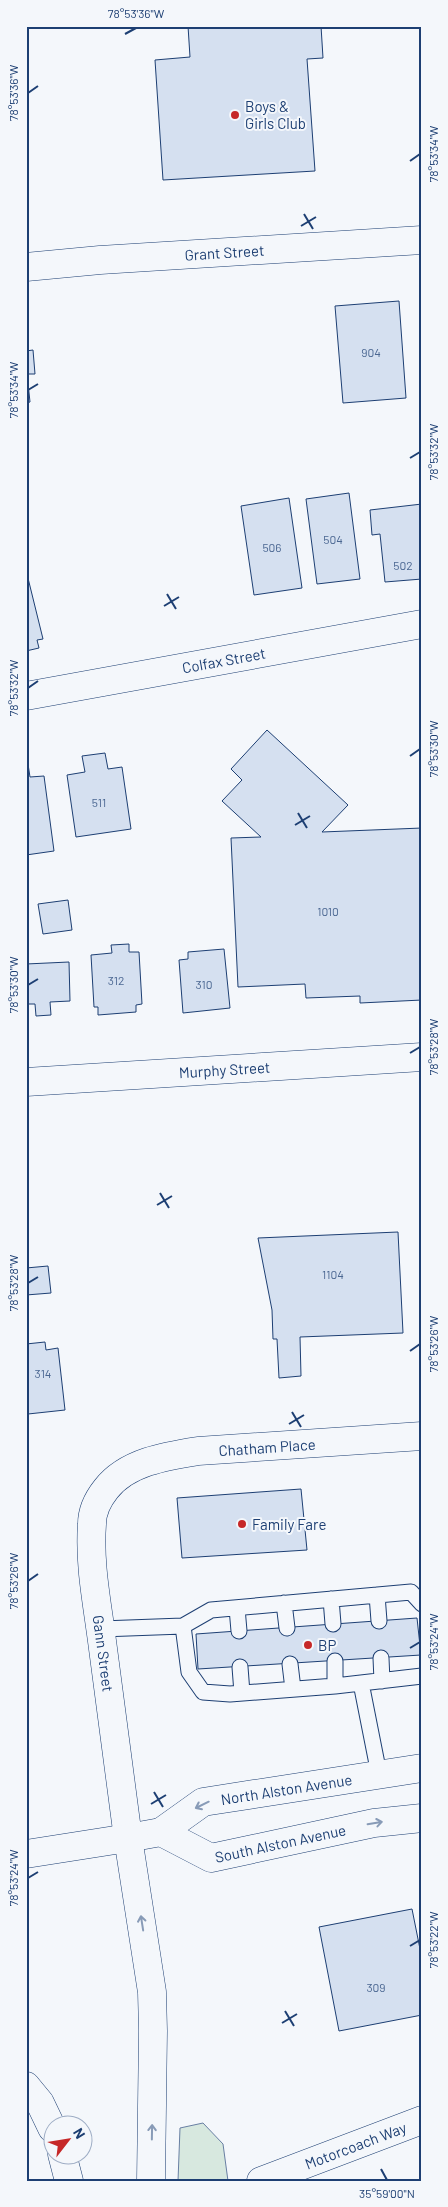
<svg xmlns="http://www.w3.org/2000/svg" width="448" height="2207" font-family="Barlow,sans-serif">
<style>
.green{fill:#d7e8df;stroke:#687fa3}
.building{fill:#d5e0f0;stroke:#1d3f73}
.lines{fill:none;stroke-linecap:round;stroke-linejoin:round}
.lane-casing{stroke:#1d3f73;stroke-width:17}
.street-casing{stroke:#1d3f73;stroke-width:29}
.secondary-casing{stroke:#1d3f73;stroke-width:29}
.primary-casing{stroke:#1d3f73;stroke-width:29}
.highway-casing{stroke:#1d3f73;stroke-width:29}
.lane{stroke:#f4f7fb;stroke-width:15}
.street{stroke:#f4f7fb;stroke-width:28}
.secondary{stroke:#f4f7fb;stroke-width:28}
.primary{stroke:#f4f7fb;stroke-width:28}
.highway{stroke:#f4f7fb;stroke-width:28}
.oneway{stroke:#889bb7}
.ticks{fill:none;stroke:#1d3f73;stroke-width:2}
.poi-dot{fill:#c62828;stroke:#f4f7fb;stroke-width:2}
.labels{text-anchor:middle;dominant-baseline:central;stroke-width:4;stroke-linejoin:round;paint-order:stroke}
.number-label{font-size:12px;fill:#4b6792}
.poi-label{font-size:15px;fill:#1d3f73;stroke:#f4f7fb;text-anchor:start}
.street-label{font-size:15px;fill:#1d3f73;stroke:#f4f7fb}
.neatline{fill:none;stroke:#1d3f73;stroke-width:2}
.ticks-label{font-size:12px;text-anchor:middle;fill:#1d3f73}
</style>
<rect width="100%" height="100%" fill="#f4f7fb"/>
<!-- green -->
<path class="green" d="M203,2123L223,2144L228,2181H178L180,2128Z"/>
<!-- building -->
<path class="building" d="M188,26H321L323,58L307,59L315,171L163,180L155,60L190,57Z
M399,301L406,398L343,403L335,306Z
M33,350L35,374H27L30,402L26,403V351Z
M349,493L360,579L317,584L306,499Z
M289,498L302,588L254,595L241,506Z
M422,504V579L385,582L380,534L372,535L370,510Z
M26,570L43,639L37,640L39,648L26,651Z
M267,730L348,805L322,832L422,828V1000L360,1003V996L306,998L305,984L238,987L231,838L261,837L222,801L242,780L231,769Z
M105,753L108,769L122,767L131,829L76,837L67,775L85,772L82,756Z
M26,764H28L30,777L44,776L54,851L26,855Z
M68,900L72,930L43,934L38,904Z
M129,944V952H139L142,1004L136,1005V1012L98,1015V1007H94L91,955L112,953L111,945Z
M224,949L230,1008L183,1013L179,960L188,959V952Z
M69,962L70,1001L50,1002L51,1015L36,1016L35,1004H26V964Z
M398,1232L403,1333L300,1337L301,1376L279,1378L277,1339H273L272,1310L258,1238Z
M48,1266L51,1293L26,1295V1268Z
M45,1342L46,1350L58,1348L65,1410L28,1414L26,1344Z
M301,1489L307,1550L182,1558L177,1498Z
M417,1618L421,1655L198,1669L196,1634Z
M412,1909L422,1959V2015L339,2031L319,1927Z"/>
<g class="lines">
<!-- lane casing -->
<g class="lane-casing">
<path id="lane" d="M377,1595L379,1621
M331,1599L333,1624
M284,1603L287,1628
M237,1608L239,1631
M183,1626L189,1672L203,1692L230,1694L335,1686L422,1676
M101,1629L183,1626L211,1610L411,1592L422,1604
M381,1658L382,1681
M335,1661V1686
M290,1664L293,1689
M240,1667L242,1693
M361,1683L379,1774"/>
</g>
<!-- street casing -->
<g class="street-casing">
<g id="street">
<path id="s1" d="M26,696L422,624"/>
<path id="s2" d="M26,1082L422,1057"/>
<path id="s3" d="M261,2181L422,2120"/>
</g>
</g>
<!-- secondary casing -->
<g class="secondary-casing">
<g id="secondary">
<path id="s4" d="M26,267L100,260L422,240"/>
<path id="s5" d="M422,1436L198,1451C166,1456 127,1462 106,1489C98,1499 92,1512 92,1524C89,1564 97,1602 102,1641C111,1707 119,1772 128,1838L161,1832L211,1858L374,1823L422,1818"/>
<path id="s6" d="M161,1832L203,1802L422,1768"/>
</g>
</g>
<!-- primary casing -->
<g class="primary-casing">
<path id="primary" d="M26,1854L128,1838"/>
</g>
<!-- highway casing -->
<g class="highway-casing">
<path id="highway" d="M128,1838L152,1992L153,2031L151,2181
M26,2086L40,2103L52,2128
M62,2154L69,2181"/>
</g>
<!-- lane -->
<use href="#lane" class="lane"/>
<!-- street -->
<use href="#street" class="street"/>
<!-- secondary -->
<use href="#secondary" class="secondary"/>
<!-- primary -->
<use href="#primary" class="primary"/>
<!-- highway -->
<use href="#highway" class="highway"/>
</g>
<!-- one-way arrows -->
<defs><path id="oneway-shaft" d="M-6 0H5M1.5-3L5.5 0L1.5 3" fill="none" stroke-width="1.6" stroke-linecap="round" stroke-linejoin="round" transform="scale(1.25)"/></defs>
<g class="oneway">
<use href="#oneway-shaft" transform="translate(202 1805) rotate(154)"/>
<use href="#oneway-shaft" transform="translate(375 1823) rotate(-9)"/>
<use href="#oneway-shaft" transform="translate(142 1923) rotate(-99)"/>
<use href="#oneway-shaft" transform="translate(152 2132) rotate(-89)"/>
</g>
<!-- ticks -->
<path class="ticks" d="M125,34L136,28M28,93L38,86M410,161L420,154M304,214L313,229M301,226L316,217M28,390L38,384M410,458L420,452M167,594L176,609M164,606L179,597M28,688L38,681M410,756L420,749M298,813L307,828M295,825L310,816M28,985L38,979M410,1053L420,1047M160,1193L169,1208M157,1205L172,1196M28,1283L38,1277M410,1351L420,1344M292,1412L301,1427M289,1424L304,1415M28,1581L38,1574M410,1648L420,1642M154,1792L163,1807M151,1804L166,1795M28,1878L38,1872M410,1946L420,1940M285,2011L294,2026M282,2023L297,2014M381,2169L387,2180"/>
<!-- markers -->
<g class="poi-dot">
<circle cx="235" cy="115" r="5"/>
<circle cx="242" cy="1524" r="5"/>
<circle cx="308" cy="1645" r="5"/>
</g>
<g class="labels">
<!-- number labels -->
<g class="number-label">
<text x="371" y="352">904</text>
<text x="333" y="539">504</text>
<text x="272" y="547">506</text>
<text x="403" y="565">502</text>
<text x="99" y="802">511</text>
<text x="328" y="911">1010</text>
<text x="116" y="980">312</text>
<text x="204" y="984">310</text>
<text x="333" y="1274">1104</text>
<text x="43" y="1373">314</text>
<text x="376" y="1987">309</text>
</g>
<!-- poi labels -->
<g class="poi-label">
<text x="245" y="106">Boys &amp;<tspan x="245" dy="17">Girls Club</tspan></text>
<text x="252" y="1524">Family Fare</text>
<text x="318" y="1645">BP</text>
</g>
<!-- street labels -->
<g class="street-label">
<text stroke="none"><textPath href="#s4" startOffset="199">Grant Street</textPath></text>
<text stroke="none"><textPath href="#s1" startOffset="201">Colfax Street</textPath></text>
<text stroke="none"><textPath href="#s2" startOffset="199">Murphy Street</textPath></text>
<text transform="translate(267 1447) rotate(-4)">Chatham Place</text>
<text stroke="none"><textPath href="#s5" startOffset="495">Gann Street</textPath></text>
<text stroke="none"><textPath href="#s6" startOffset="136">North Alston Avenue</textPath></text>
<text stroke="none"><textPath href="#s5" startOffset="842">South Alston Avenue</textPath></text>
<text stroke="none"><textPath href="#s3" startOffset="101">Motorcoach Way</textPath></text>
</g>
</g>
<!-- border -->
<rect width="448" height="2207" fill="none" stroke="#f4f7fb" stroke-width="55"/>
<!-- north arrow -->
<g transform="translate(68 2140) rotate(59)"><circle r="24" fill="#f4f7fb" stroke="#9eadc5"/>
<path d="M0-4L9 19L0 12L-9 19Z" fill="#c62828"/>
<text y="-8" font-size="14" font-weight="bold" text-anchor="middle" fill="#1d3f73">N</text>
</g>
<rect x="28" y="28" width="392" height="2152" class="neatline"/>
<g class="ticks-label">
<text x="136" y="18">78°53'36"W</text>
<text transform="translate(14 93) rotate(-90)" y="4">78°53'36"W</text>
<text transform="translate(434 154) rotate(-90)" y="4">78°53'34"W</text>
<text transform="translate(14 390) rotate(-90)" y="4">78°53'34"W</text>
<text transform="translate(434 452) rotate(-90)" y="4">78°53'32"W</text>
<text transform="translate(14 688) rotate(-90)" y="4">78°53'32"W</text>
<text transform="translate(434 749) rotate(-90)" y="4">78°53'30"W</text>
<text transform="translate(14 985) rotate(-90)" y="4">78°53'30"W</text>
<text transform="translate(434 1047) rotate(-90)" y="4">78°53'28"W</text>
<text transform="translate(14 1283) rotate(-90)" y="4">78°53'28"W</text>
<text transform="translate(434 1344) rotate(-90)" y="4">78°53'26"W</text>
<text transform="translate(14 1581) rotate(-90)" y="4">78°53'26"W</text>
<text transform="translate(434 1642) rotate(-90)" y="4">78°53'24"W</text>
<text transform="translate(14 1878) rotate(-90)" y="4">78°53'24"W</text>
<text transform="translate(434 1940) rotate(-90)" y="4">78°53'22"W</text>
<text x="387" y="2198">35°59'00"N</text>
</g>
</svg>
